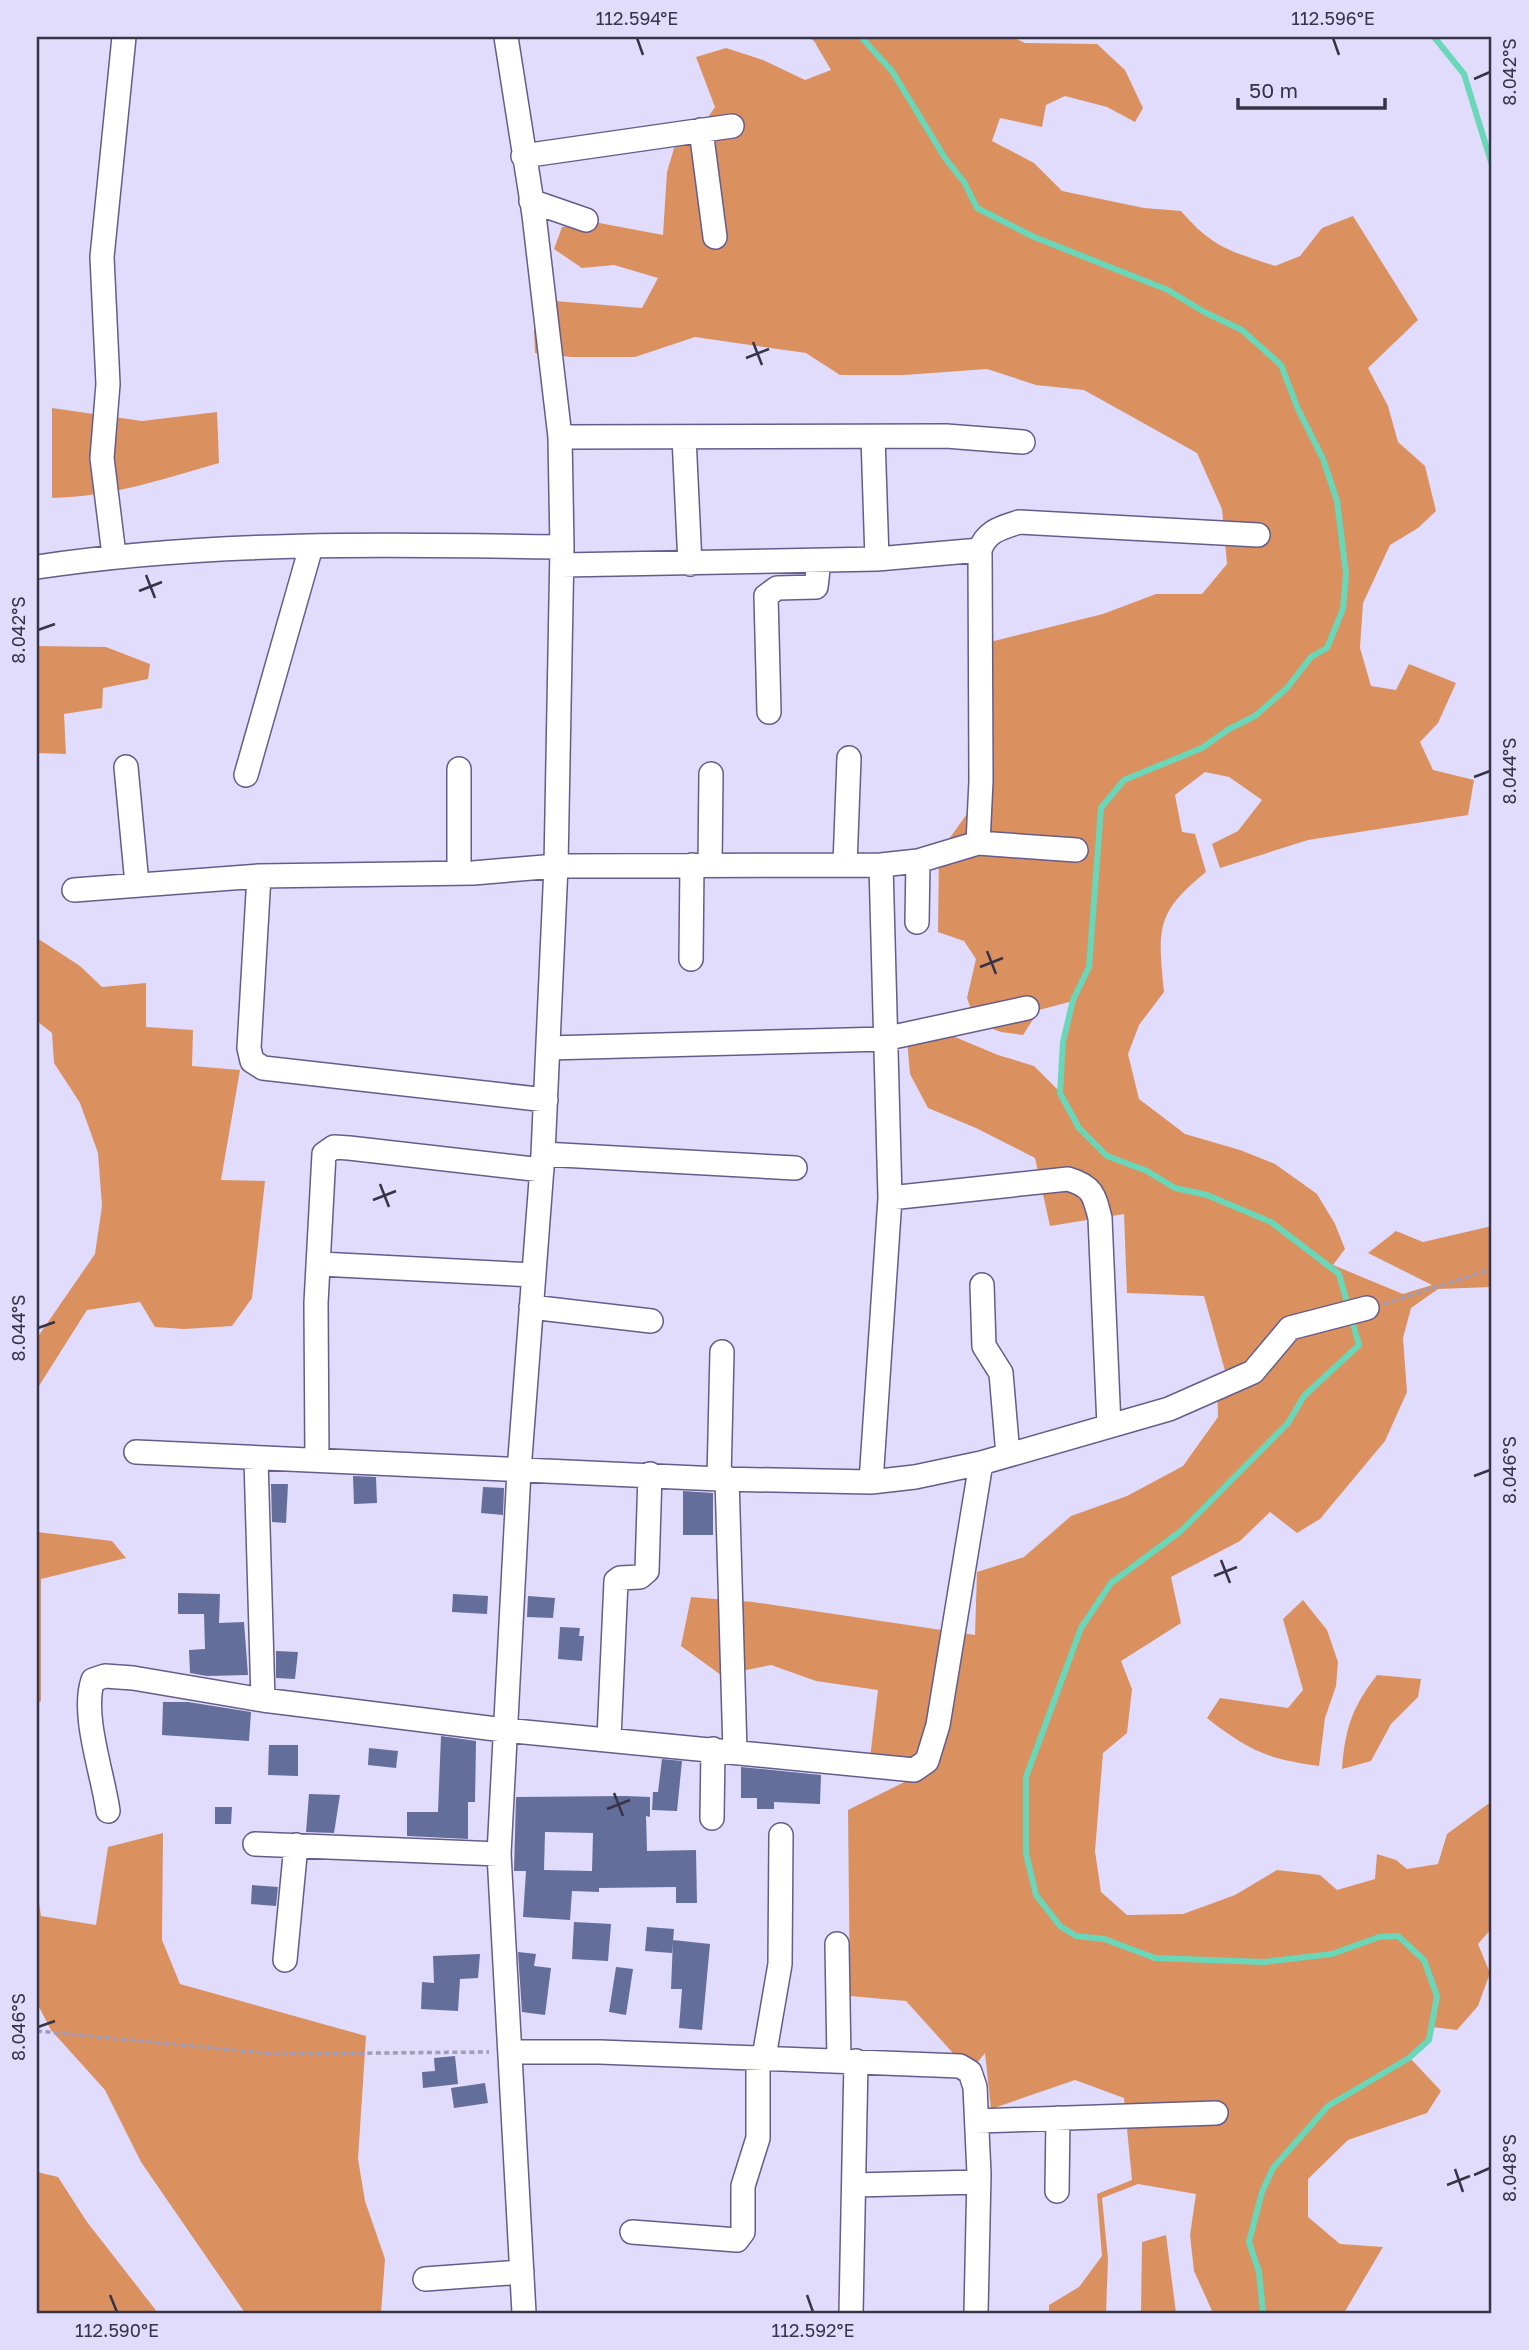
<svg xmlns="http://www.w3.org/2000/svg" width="1529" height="2350" font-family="'Golos Text',sans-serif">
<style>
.forest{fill:#db9060}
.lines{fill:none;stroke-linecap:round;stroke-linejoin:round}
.stream{stroke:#6ad7b9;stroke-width:6}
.building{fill:#636e9b;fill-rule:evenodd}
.minor-casing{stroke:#655c89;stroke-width:26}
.path{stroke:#a09cb7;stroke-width:3.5;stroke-dasharray:5 3.5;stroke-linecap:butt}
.minor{stroke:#fff;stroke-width:23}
.ticks{fill:none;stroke:#373448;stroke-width:2.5}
.neatline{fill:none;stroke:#373448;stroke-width:2.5}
.ticks-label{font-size:18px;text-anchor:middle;fill:#373448}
</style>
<rect width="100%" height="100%" fill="#e1dcfb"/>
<!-- forest -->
<path class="forest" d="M808,37H1012L1025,43L1097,44L1125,70L1143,108L1135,122L1107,107L1065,96L1046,105L1042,127L1000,118L992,141L1034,163L1062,191L1144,208L1181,211C1213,248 1230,251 1275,266L1300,256L1322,228L1353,216L1418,320L1368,368L1388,406L1398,442L1425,466L1436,511L1418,528L1390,545L1363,603L1360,648L1371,686L1396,690L1409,664L1456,683L1438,723L1420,742L1433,770L1474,780L1468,815L1308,840L1220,868L1212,844L1238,831L1262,800L1229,777L1205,772L1175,795L1182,832L1195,834L1206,872C1155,913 1158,929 1164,992L1139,1025L1128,1054L1139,1099L1185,1134L1240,1150L1275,1164L1317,1194L1335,1224L1345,1249L1333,1265L1403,1294L1432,1285L1368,1253L1396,1231L1423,1242L1492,1226V1287L1438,1289L1411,1308L1403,1338L1407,1392L1385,1441L1320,1519L1297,1533L1270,1512L1240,1541L1171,1577L1181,1623L1121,1661L1132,1689L1127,1733L1103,1753L1095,1851L1101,1892L1127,1915L1183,1914L1235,1895L1277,1870L1320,1875L1337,1890L1375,1879L1377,1854L1396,1860L1407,1869L1438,1864L1447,1834L1492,1801V1928L1478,1944L1490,1973L1478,2006L1457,2030L1432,2027L1429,2040L1410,2058L1441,2091L1427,2113L1348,2140L1308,2179V2217L1340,2244L1383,2247L1344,2313H1213L1194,2271L1190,2235L1196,2194L1138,2184L1102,2198L1108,2259L1106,2313H1049V2305L1079,2287L1102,2256L1097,2194L1132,2180L1124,2098L1075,2080L991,2109L985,2053L970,2072L906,2001L850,1996L848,1810L933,1768L869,1767L878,1690L816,1681L771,1665L721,1675L681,1646L691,1597L753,1602L975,1635L977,1572L1024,1557L1071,1516L1127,1496L1183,1466L1218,1417L1217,1385H1229L1204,1296L1127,1293L1124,1214L1050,1226L1035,1158L976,1128L928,1108L910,1074L906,1027L943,1032L998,1055L1034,1066L1060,1092L1063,1042L1073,1001L1039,1010L1023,1035L1001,1032L976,1023L967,998L976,959L964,941L938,932L939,853L969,811L986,643L1103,614L1156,594H1202L1227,564L1222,509L1197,453L1084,390L1036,385L987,369L904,375H840L806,353L695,337L635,357H571L535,353L534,330L555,301L642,308L658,278L614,265L582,268L554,249L562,227L594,222L663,235L667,172L675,145L698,132L715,107L696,57L726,48L763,60L805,80L831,70L814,41Z
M52,408L142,421L217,412L219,463C164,479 110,497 52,498Z
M37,646L106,647L150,664L148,679L103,688L102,708L64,714L66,754L37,753Z
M37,938L80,966L102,987L146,983V1027L193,1030L192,1066L240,1070L221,1180L265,1181L252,1298L232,1326L184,1329L155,1327L140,1302L87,1310L37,1389V1338L95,1254L102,1206L98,1153L80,1103L54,1063L52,1033L37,1021Z
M37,1532L112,1541L126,1558L41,1579V1701L37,1703Z
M1303,1600L1327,1630L1338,1662L1336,1686L1325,1718L1319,1766C1267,1759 1248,1750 1207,1718L1220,1698L1288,1708L1303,1690L1283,1619Z
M1377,1675L1421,1679L1418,1697L1391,1724L1371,1761L1342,1769C1345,1729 1352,1707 1377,1675Z
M163,1833L162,1940L180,1984L366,2036L358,2159L365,2201L385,2259L381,2313H245L141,2162L105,2090L51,2030L37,2003V1890L41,1916L96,1925L108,1847Z
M37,2172L58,2177L87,2222L158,2313H37Z
M1166,2235L1176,2313H1141L1142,2242Z"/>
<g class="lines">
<!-- stream -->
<path class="stream" d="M861,37L892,71L945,158L964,182L977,208L1034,237L1168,290L1204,312L1242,330L1281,365L1298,409L1323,459L1337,501L1346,574L1343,609L1327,648L1311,657L1287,688L1255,716L1229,729L1202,748L1124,780L1101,808L1089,967L1073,1000L1063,1042L1060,1093L1079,1128L1107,1156L1147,1171L1175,1188L1207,1195L1271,1222L1339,1274L1359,1345L1304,1396L1288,1423L1181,1531L1111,1583L1081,1628L1026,1777V1853L1036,1895L1060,1926L1076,1936L1104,1939L1155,1958L1264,1962L1332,1954L1379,1937L1398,1936L1424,1960L1437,1996L1429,2040L1409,2058L1328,2106L1273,2168L1262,2192L1249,2242L1259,2272L1263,2313
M1434,37L1464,74L1492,165"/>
</g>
<!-- building -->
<path class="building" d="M353,1476L376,1477L377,1503L354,1504Z
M271,1484H288L286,1523L272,1522Z
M483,1487L504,1488L503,1515L481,1513Z
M683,1491L713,1493V1535H683Z
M178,1593L220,1594L219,1623L244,1622L248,1675L207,1676L190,1673L189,1650L205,1649L204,1614H178Z
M453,1594L488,1596L487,1614L452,1612Z
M528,1596L555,1598L553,1618L527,1617Z
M560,1627L580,1628L579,1636H584L582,1661L558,1659Z
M276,1651L298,1652L295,1679L276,1678Z
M163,1702H188L251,1712L249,1741L162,1735Z
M441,1736L476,1741L475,1802H468V1839L407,1836V1812H438Z
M269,1745H298V1776L268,1775Z
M369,1748L398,1751L396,1768L368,1765Z
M662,1759L682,1761L677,1811L652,1810L653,1792H658Z
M741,1767L821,1775L820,1804L774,1802V1809H757V1798H741Z
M309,1794L340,1795L334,1833L306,1832Z
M625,1796L650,1797V1817L646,1816L647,1851L696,1850L697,1903H676V1887L599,1888V1892L572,1891L570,1920L523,1917L526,1871H514L516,1797ZM545,1832L593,1833L592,1871L544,1870Z
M215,1807H232L231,1824H215Z
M252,1885L278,1887L276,1906L251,1904Z
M574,1922L611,1924L608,1961L572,1959Z
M647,1927L674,1929L672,1953L645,1951Z
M673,1940L710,1944L702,2030L679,2028L682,1989H671Z
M518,1952L536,1954L534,1966L551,1968L545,2015L522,2012Z
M480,1954L478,1978L460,1979L458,2011L421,2009L422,1982L434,1983L433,1956Z
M616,1967L633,1969L626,2015L609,2012Z
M455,2056L458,2084L423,2088L422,2072L435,2071L434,2058Z
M485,2083L488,2103L454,2108L451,2088Z"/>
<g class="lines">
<!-- minor casing -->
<g class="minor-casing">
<path id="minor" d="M506,37L534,215L560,437L562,547L556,866L543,1154L519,1471L499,1854L524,2313
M701,130L715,237
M523,156L732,126
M531,201L586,220
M560,437L946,436L1023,442
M684,437L690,564
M873,437L877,559
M114,555L102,458L108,384L102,257L124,37
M562,565L877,559L980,550
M37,567C210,541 387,544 562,547
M769,712L766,596L777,588L816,587L819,561
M126,767L137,884
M246,775L311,547
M978,843L1076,850
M710,865L711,774
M845,865L849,758
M459,873V769
M259,876L249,1048L252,1061L263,1068L546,1100
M74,890L259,876L473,873L556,866L881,865L918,861L978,843L981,781L980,550C986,531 1001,528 1019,522L1258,535
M917,922L918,861
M691,959L692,865
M548,1048L884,1039L1027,1008
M543,1154L795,1168
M890,1198L1068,1179C1092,1186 1094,1194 1100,1218L1109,1426
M320,1264L534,1275
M982,1285L984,1346L1001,1373L1008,1455
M531,1307L651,1321
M136,1452L719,1479L871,1482L915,1477L981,1463L1169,1409L1253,1372L1290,1328L1367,1308
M256,1459L263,1700
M317,1460L316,1303L324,1154L334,1147L349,1148L542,1170
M727,1478L735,1751
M719,1479L722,1352
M871,1482L890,1198L881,865
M609,1738L616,1581L620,1578L640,1577L647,1571L650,1474
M108,1811C103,1774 81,1714 93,1680L105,1676L133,1678L263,1700L504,1730L914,1770L927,1761L938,1725L981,1463
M712,1818L713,1749
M255,1844L499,1854
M837,1944L839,2061
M285,1960L296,1845
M510,2052H600L960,2066L970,2072L975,2087L979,2174L976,2313
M764,2057L780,1964L781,1835
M977,2121L1216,2113
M854,2185L978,2182
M1057,2191L1058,2118
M632,2232L737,2240L743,2232V2186L758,2138V2057
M425,2279L522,2272
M851,2313L856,2061"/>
</g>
<!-- path -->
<path class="path" d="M1384,1304L1492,1269
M37,2031L274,2054L489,2052"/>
<!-- minor -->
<use href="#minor" class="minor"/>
</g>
<!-- ticks -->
<path class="ticks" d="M637,38L643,55M1333,38L1339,55M1474,79L1490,72M753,342L762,365M746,358L769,349M146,575L155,598M139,591L162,582M38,630L55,624M1474,777L1490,771M987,951L996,974M980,967L1003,958M380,1184L389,1207M373,1200L396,1191M38,1328L55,1322M1474,1476L1490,1470M1221,1560L1230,1583M1214,1576L1237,1567M614,1793L623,1816M607,1809L630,1800M38,2027L55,2021M1455,2169L1463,2192M1474,2175L1490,2168M1447,2185L1470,2176M110,2295L117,2312M807,2295L813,2312"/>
<!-- border -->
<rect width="1529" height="2350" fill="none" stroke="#e1dcfb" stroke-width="77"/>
<!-- scale -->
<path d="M1238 98v10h147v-10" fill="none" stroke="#373448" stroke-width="3.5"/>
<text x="1249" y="98" font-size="21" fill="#373448" stroke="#e1dcfb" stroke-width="5" paint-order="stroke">50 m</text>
<rect x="38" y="38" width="1452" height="2274" class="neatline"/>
<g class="ticks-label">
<text x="637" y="25">112.594°E</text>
<text x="1333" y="25">112.596°E</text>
<text transform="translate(1510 72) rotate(-90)" y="6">8.042°S</text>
<text transform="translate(19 630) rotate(-90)" y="6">8.042°S</text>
<text transform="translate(1510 771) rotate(-90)" y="6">8.044°S</text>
<text transform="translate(19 1328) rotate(-90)" y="6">8.044°S</text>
<text transform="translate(1510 1470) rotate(-90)" y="6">8.046°S</text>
<text transform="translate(19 2027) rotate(-90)" y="6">8.046°S</text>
<text transform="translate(1510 2168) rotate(-90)" y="6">8.048°S</text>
<text x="117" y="2337">112.590°E</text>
<text x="813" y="2337">112.592°E</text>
</g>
</svg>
